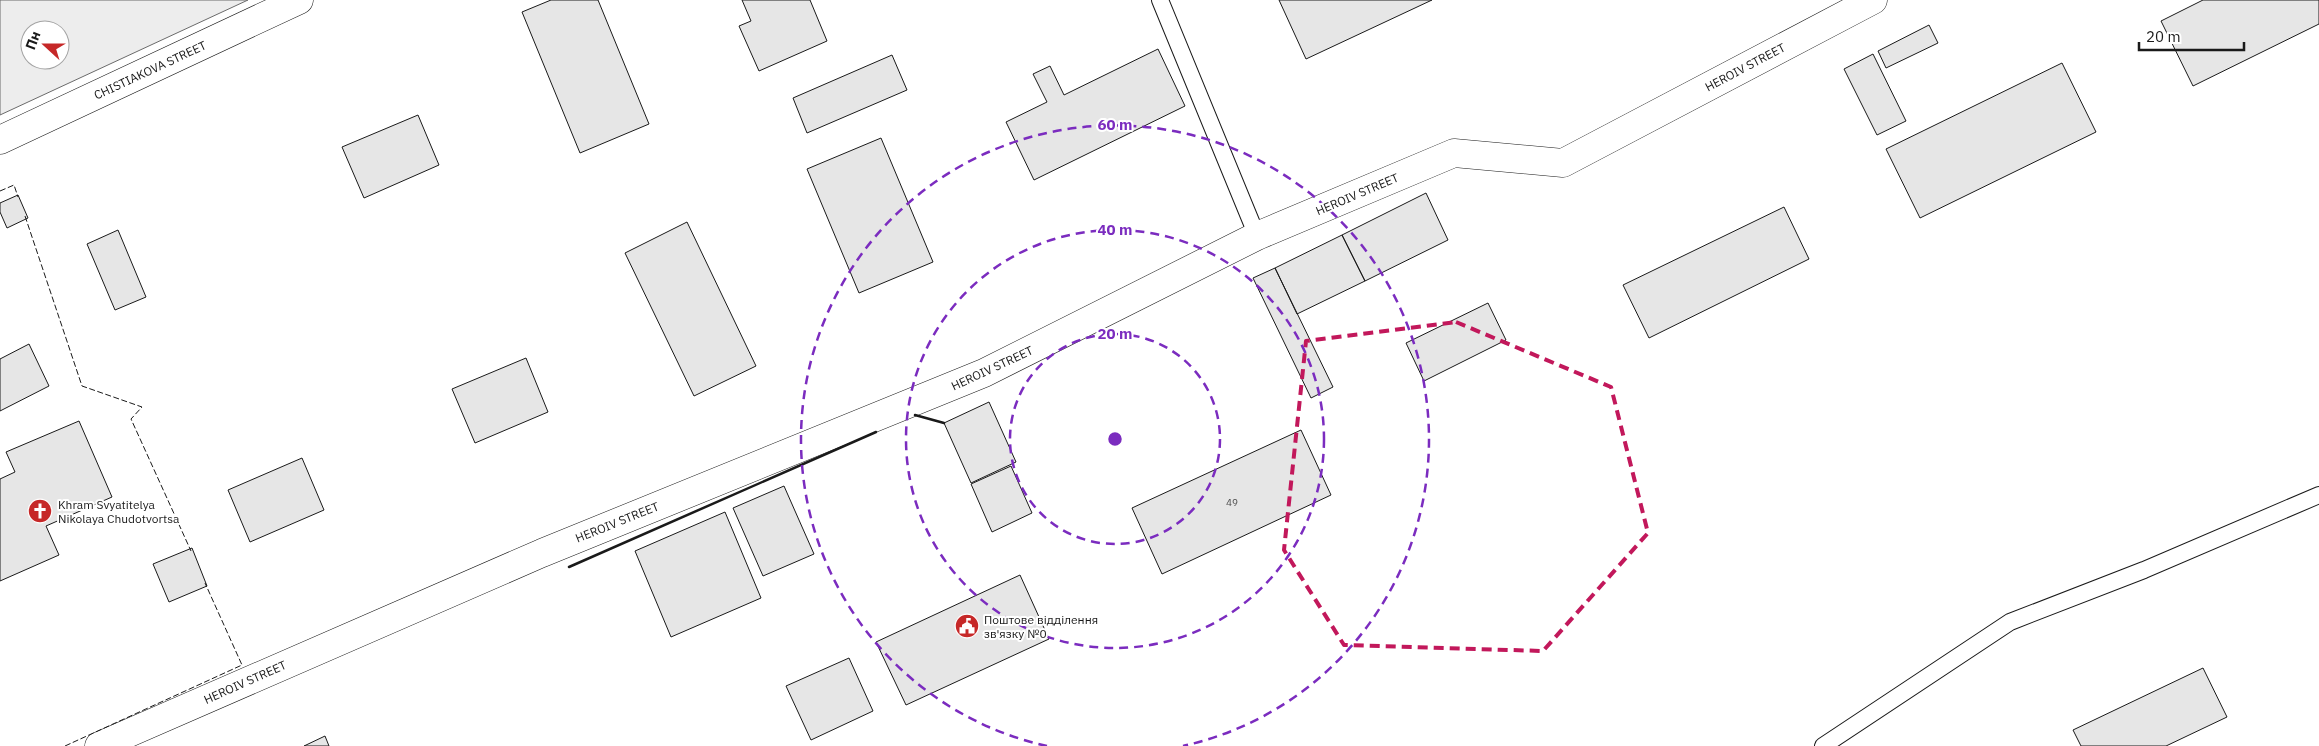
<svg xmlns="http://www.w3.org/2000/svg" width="2319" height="746" font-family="'IBM Plex Sans',sans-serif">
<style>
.built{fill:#ededed;stroke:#6a6a6a;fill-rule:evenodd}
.building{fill:#e6e6e6;stroke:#1a1a1a}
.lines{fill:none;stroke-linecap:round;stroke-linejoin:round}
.service-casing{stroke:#1a1a1a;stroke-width:18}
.minor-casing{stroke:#1a1a1a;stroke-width:29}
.service{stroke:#fff;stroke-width:16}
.minor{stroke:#fff;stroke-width:28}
.fence{stroke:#1a1a1a;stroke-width:1;stroke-dasharray:6 2.5;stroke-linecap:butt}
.wall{stroke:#1a1a1a;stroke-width:2.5}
.marked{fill:none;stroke:#c2185b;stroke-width:4;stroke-dasharray:10 6;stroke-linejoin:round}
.ring{fill:none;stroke:#7b2cbf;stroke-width:2.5;stroke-dasharray:9 6}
.labels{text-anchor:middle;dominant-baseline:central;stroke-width:4;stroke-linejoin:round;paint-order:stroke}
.number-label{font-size:10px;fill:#4d4d4d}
.street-label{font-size:12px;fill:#1a1a1a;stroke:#fff}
.poi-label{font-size:12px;fill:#1a1a1a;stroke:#fff;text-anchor:start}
.centre{fill:#7b2cbf;stroke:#fff;stroke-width:2.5}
.ring-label{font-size:15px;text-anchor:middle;font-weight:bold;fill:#7b2cbf;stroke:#fff;stroke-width:4;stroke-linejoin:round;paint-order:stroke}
</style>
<rect width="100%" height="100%" fill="#fff"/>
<!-- built -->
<path class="built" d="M0,0H248L0,115ZM30,30H60V60H30Z"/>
<!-- building -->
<path class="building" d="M551,0H598L649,124L580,153L522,12Z
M742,0H810L827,41L759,71L739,26L751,21Z
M1279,0H1432L1306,59Z
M2203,0H2319V24L2193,86L2161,21Z
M1929,25L1938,43L1886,68L1878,51Z
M1158,49L1185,106L1034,180L1006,122L1047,102L1033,74L1050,66L1064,95Z
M1873,54L1906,121L1877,135L1844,69Z
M892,55L907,90L807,133L793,98Z
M2062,63L2096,132L1920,218L1886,149Z
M418,115L439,165L364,198L342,147Z
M881,138L933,262L859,293L807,169Z
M1426,193L1448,240L1365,281L1342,235Z
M18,195L28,218L7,228L0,212V203Z
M1784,207L1809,259L1649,338L1623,285Z
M687,222L756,366L694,396L625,253Z
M118,230L146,297L115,310L87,244Z
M1342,235L1365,281L1297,314L1275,268Z
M1275,268L1333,387L1311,398L1253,278Z
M1488,303L1506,340L1424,381L1406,343Z
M29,344L49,386L0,411V359Z
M526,358L548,412L475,443L452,389Z
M989,402L1016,462L971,483L944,423Z
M79,421L112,497L46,526L59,555L0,581V479L15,472L6,452Z
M1301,430L1331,495L1162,574L1132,508Z
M302,458L324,510L250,542L228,490Z
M1011,466L1032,513L992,532L971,484Z
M784,486L814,554L763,576L733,508Z
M725,512L761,598L671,637L635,551Z
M192,548L207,586L169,602L153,564Z
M1020,575L1049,639L906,705L876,642Z
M849,658L873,711L811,740L786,686Z
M2203,668L2227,717L2166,746H2081L2073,730Z
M325,736L329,746H304Z"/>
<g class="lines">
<!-- service casing -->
<g class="service-casing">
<path id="service" d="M1160,0L1257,236
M1823,746L2010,622L2144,570L2319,495"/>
</g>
<!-- minor casing -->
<g class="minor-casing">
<path id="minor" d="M0,140L299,0
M99,746L542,553L984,373L1257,236L1454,153L1563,163L1873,0"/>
</g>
<!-- service -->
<use href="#service" class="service"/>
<!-- minor -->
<use href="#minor" class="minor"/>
<!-- fence -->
<path class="fence" d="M0,191L14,185L18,197
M25,216L82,386L142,407L131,419L191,551
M65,746L242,665L205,583"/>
<!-- wall -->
<path class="wall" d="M915,415L944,423
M569,567L876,432"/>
</g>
<!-- marked area -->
<path class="marked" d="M1456,322L1611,387L1648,533L1543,651L1344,645L1284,550L1306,341Z"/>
<!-- distance rings -->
<g class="ring">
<circle cx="1115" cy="439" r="105"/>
<circle cx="1115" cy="439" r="209"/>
<path d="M1047 746A314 314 0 1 1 1183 746"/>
</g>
<!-- icons -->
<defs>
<g id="church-disc" transform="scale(1.25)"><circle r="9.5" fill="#c62828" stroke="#fff"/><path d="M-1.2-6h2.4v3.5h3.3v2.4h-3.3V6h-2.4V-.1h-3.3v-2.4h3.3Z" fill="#fff"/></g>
<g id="civic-disc" transform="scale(1.25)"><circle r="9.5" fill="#c62828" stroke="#fff"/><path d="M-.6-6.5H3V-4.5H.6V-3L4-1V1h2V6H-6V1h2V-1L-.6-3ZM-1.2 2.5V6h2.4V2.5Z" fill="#fff"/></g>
</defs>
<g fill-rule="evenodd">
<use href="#church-disc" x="40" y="511"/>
<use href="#civic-disc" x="967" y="626"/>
</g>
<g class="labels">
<!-- number labels -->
<g class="number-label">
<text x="1232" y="502">49</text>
</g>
<!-- street labels -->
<g class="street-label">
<text transform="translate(1745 67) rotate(-28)">HEROIV STREET</text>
<text transform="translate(150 70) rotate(-25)">CHISTIAKOVA STREET</text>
<text transform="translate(1357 194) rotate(-23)">HEROIV STREET</text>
<text transform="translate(992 368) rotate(-25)">HEROIV STREET</text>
<text transform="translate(617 522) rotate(-22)">HEROIV STREET</text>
<text transform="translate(245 682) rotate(-24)">HEROIV STREET</text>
</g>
<!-- poi labels -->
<g class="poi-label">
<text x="58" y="504">Khram Svyatitelya<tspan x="58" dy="14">Nikolaya Chudotvortsa</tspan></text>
<text x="984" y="619">Поштове відділення<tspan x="984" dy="14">зв'язку №0</tspan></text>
</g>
</g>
<circle cx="1115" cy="439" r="8" class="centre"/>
<g class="ring-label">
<text x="1115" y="130">60 m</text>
<text x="1115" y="235">40 m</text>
<text x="1115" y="339">20 m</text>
</g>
<!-- north arrow -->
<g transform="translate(45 45) rotate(291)"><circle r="24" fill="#ffffff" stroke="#a3a3a3"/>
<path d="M0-4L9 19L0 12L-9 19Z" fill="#c62828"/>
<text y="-8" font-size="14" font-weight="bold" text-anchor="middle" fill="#1a1a1a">Пн</text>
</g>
<!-- scale -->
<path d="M2139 42v8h105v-8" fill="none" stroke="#1a1a1a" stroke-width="2.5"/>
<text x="2146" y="42" font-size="15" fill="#1a1a1a" stroke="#ffffff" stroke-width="4" paint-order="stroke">20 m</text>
</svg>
